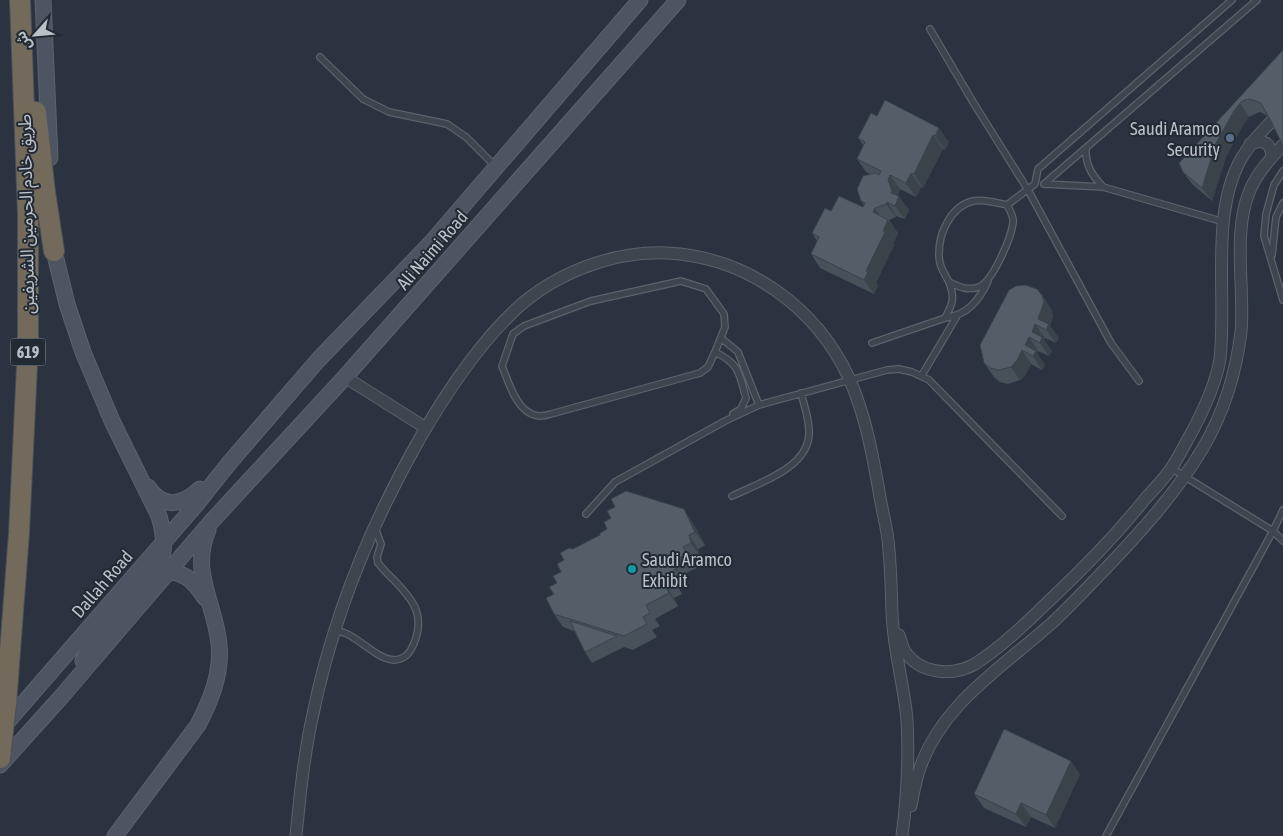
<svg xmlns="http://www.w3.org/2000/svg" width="1283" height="836" font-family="'Asap Condensed','Noto Sans Arabic',sans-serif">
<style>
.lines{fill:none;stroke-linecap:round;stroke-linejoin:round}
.lane-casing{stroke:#5b636c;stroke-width:8}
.street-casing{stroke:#5b636c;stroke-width:13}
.secondary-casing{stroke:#5b636c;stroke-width:17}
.highway-casing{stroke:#485059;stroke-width:22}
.lane{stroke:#3d454f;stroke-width:5.5}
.street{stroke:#3d454f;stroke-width:11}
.secondary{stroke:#4c5561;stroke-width:15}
.highway{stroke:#746a5c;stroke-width:20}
.highway-bridge-casing{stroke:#485059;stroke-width:22;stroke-linecap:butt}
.highway-bridge{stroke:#746a5c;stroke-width:20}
.wall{fill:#47515a}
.shaded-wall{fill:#3a424a}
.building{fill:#535e69;stroke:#3a424a}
.service-dot{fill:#5c6f8a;stroke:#222a34;stroke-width:2}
.culture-dot{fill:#0f9aa8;stroke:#222a34;stroke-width:2}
.labels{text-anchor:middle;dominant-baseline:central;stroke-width:4;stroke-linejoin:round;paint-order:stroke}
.shield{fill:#222a34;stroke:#8c949c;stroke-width:1}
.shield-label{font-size:16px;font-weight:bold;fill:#bac1c9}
.poi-label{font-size:18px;fill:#bac1c9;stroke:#222a34;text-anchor:end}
.street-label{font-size:18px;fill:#bac1c9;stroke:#222a34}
</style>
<rect width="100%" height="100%" fill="#2a333f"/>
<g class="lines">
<!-- lane casing -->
<g class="lane-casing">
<path id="lane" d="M930,29L973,102L1028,190L1111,343L1139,381
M320,57L363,99L389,112L447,124L466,137L496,167
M1086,148C1085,165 1092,175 1103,187
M1283,171L1274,185L1266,214L1264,236L1283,300
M1044,184L1257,0
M1044,184L1103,187L1224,222
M1007,205C1010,210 1014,217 1013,223C1011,238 993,281 979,287C968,291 959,287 949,282C944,273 938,264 939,253C939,233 951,206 973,201C984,199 997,203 1007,205L1035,184L1038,169L1232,0
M1272,255L1276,217L1283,203
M681,281L706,289L724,314L725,327L715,352L708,367L700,373L551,414C548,415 543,416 539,416C517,414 509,383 502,366L513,334L524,326L591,301Z
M945,318C953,303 955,298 949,282
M721,338L738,352L759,405
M872,343L945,318C967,315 979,301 988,281
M715,352C740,364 739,374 746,398L741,409L733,414
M922,375L957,316
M732,496C759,483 811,467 809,431C809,418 804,405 801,393
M1283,510L1273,531L1283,541
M586,514L615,482L725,421L759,405L887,370L899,369L912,372L929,380L1062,516
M335,631C357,630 382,671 404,657C410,654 414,644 416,638C424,612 411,598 394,580C388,575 383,569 378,563L377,557L381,544L375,528
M1106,836L1273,531L1171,468"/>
</g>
<!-- street casing -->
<g class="street-casing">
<path id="street" d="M1250,144C1263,139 1271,142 1272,157
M345,377L426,428
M899,635C901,640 902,645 904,650C919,674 952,677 975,664C1003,646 1027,622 1051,599C1084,568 1116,535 1145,499C1154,489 1165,478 1172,467C1180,455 1186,442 1193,430C1204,409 1216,383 1220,359C1227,297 1210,214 1241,159C1252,140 1268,125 1283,109
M911,806C913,795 915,785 918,774C939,705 1002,668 1053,622C1073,603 1092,583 1111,563C1145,527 1178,490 1203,448C1224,412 1236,373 1241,332C1245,288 1232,232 1250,190C1257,173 1271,158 1283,145
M296,836C300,795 304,754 313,714C333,616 371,524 420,438C445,395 479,344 515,310C555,273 612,251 667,253C747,257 816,307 849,378C866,416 873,457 880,497C882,509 885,521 887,533C891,559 891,586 892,612C893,649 904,684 907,720C909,758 907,798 902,836"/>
</g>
<!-- secondary casing -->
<g class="secondary-casing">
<path id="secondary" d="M43,0L50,158
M53,241L54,251L67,304L83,352L112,421L159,516C164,533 166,549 159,566L93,643L83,661
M148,487C163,510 183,505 200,489
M162,570C185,573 192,578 205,598
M2,728L195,506L230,462L319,359L430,244L640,0
M0,765L62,696L211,522L345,377L678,0
M115,836L198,725C211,700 222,673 219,644C215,603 190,572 208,530"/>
</g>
<!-- highway casing -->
<g class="highway-casing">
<path id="highway" d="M36,112L45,192L54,251
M6,704L19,533L28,345V214L20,0"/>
</g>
<!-- lane -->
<use href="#lane" class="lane"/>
<!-- street -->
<use href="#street" class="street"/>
<!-- secondary -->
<use href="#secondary" class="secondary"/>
<!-- highway -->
<use href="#highway" class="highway"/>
<!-- highway-bridge casing -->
<g class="highway-bridge-casing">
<path id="highway-bridge" d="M0,758L6,704"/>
</g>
<!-- highway-bridge -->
<use href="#highway-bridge" class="highway-bridge"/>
</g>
<!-- wall -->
<path class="wall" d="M1283,50L1272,123L1268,116L1260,112L1255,114L1249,117L1243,125L1226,157L1212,201L1193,185L1183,172Z
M885,100L949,142L945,150L943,149L923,188L921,187L916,197L900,189L898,194V196L909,210L905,219L896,216V217L889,220L898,233L893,244L894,245L876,283L878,286L874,294L820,268L811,254L817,241L812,233L831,211L863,207L864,205L861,201L870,174L866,172L857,159L863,145L858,138L877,116Z
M1042,295L1051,309L1053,316L1050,326L1059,338L1056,343L1045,338L1044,340L1052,351L1049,356L1038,351L1037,353L1045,365L1042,370L1031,364L1026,374L1020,380L1008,384L1000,382L994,377L984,363Z
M693,523L705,545L698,549L700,556L693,560L697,568L682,575L686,582L678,587L682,594L674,598L678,606L655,619L660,626L652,630L657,637L633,650L624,647L592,663L585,652L574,631L563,627L554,614V594L564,560L573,549Z
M1080,774L1055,828L1031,817L1026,827L984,808L974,794Z"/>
<!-- shaded-wall -->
<path class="shaded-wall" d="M1240,103L1249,117L1243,125L1226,157L1212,201L1202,188L1216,143L1234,111Z
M939,128L949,142L945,150L935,136Z
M933,135L943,149L923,188L914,174Z
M911,173L921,187L916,197L906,183Z
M890,175L900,189L898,194L899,197V196L909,210L905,219L895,206L888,180Z
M887,202L896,216V217L886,204Z
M875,208L884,221L873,212Z
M888,220L898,233L893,244L894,245L876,283L878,286L874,294L864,280L866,271Z
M1042,295L1051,309L1053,316L1050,326L1059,338L1056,343L1038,319Z
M1035,324L1045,338L1044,340L1052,351L1049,356L1032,332Z
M1029,337L1038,351L1037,353L1045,365L1042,370L1025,345Z
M1022,350L1031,364L1026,374L1020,380L1011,367Z
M684,509L693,523L705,545L695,532Z
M689,535L698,549L700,556L691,543Z
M683,547L693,560L697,568L687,554Z
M672,562L682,575L686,582L676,569Z
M665,584L674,598L678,606L669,593Z
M1071,761L1080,774L1055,828L1046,815Z
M1021,803L1031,817L1026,827L1016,814Z"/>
<!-- building -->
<path class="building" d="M1283,50V146L1272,123L1261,103L1250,99L1245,100L1240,103L1234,111L1216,143L1202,188L1183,172L1179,163Z
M885,100L939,128L935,136L933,135L914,174L911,173L906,183L890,175L888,180L892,191L891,193L899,196L895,206L887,202L886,204L875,208L873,212L888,220L883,231L885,232L866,271L868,272L864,280L811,254L819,237L812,233L825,208L831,211L839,196L863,207L865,203L861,201L857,189L863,176L875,173L879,175L881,171L857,159L865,142L858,138L871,113L877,116Z
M1025,285L1037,289L1042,295L1044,302L1038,319L1049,324L1046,330L1035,324L1032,332L1042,337L1040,343L1029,337L1025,345L1036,351L1033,356L1022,350L1017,360L1011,367L999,370L990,368L984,363L980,345L1009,290L1016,286Z
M626,491L684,509L695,532L689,535L691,543L683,547L687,554L672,562L676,569L668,574L672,581L665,584L669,593L646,605L650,613L643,617L647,624L624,636L554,614L546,598L554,594L549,587L557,583L553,576L561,572L557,564L564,560L560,553L569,548L573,549L600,535V533L607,529L604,522L611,518L607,511L615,507L611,499Z
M570,621L617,636L585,652Z
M1004,729L1071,761L1046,815L1021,803L1016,814L974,794Z"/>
<!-- markers -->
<circle class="service-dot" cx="1230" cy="138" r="5"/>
<circle class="culture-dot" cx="632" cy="569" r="5"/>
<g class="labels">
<!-- shield labels -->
<rect class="shield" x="10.5" y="338.5" width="35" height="27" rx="4"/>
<g class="shield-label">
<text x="28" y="352">619</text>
</g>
<!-- poi labels -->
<g class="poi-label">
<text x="1220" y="128">Saudi Aramco<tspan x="1220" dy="21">Security</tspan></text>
<text x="642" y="559" text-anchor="start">Saudi Aramco<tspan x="642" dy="21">Exhibit</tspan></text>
</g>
<!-- street labels -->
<g class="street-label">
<text transform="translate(26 214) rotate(-91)">طريق خادم الحرمين الشريفين</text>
<text transform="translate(432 250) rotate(-49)">Ali Naimi Road</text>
<text transform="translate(102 584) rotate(-49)">Dallah Road</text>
</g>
</g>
<!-- north arrow -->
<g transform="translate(35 35) rotate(243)" stroke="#222a34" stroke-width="4" paint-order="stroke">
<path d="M0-4L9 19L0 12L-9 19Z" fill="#bac1c9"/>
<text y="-8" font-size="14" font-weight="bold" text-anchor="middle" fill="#bac1c9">ش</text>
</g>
</svg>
